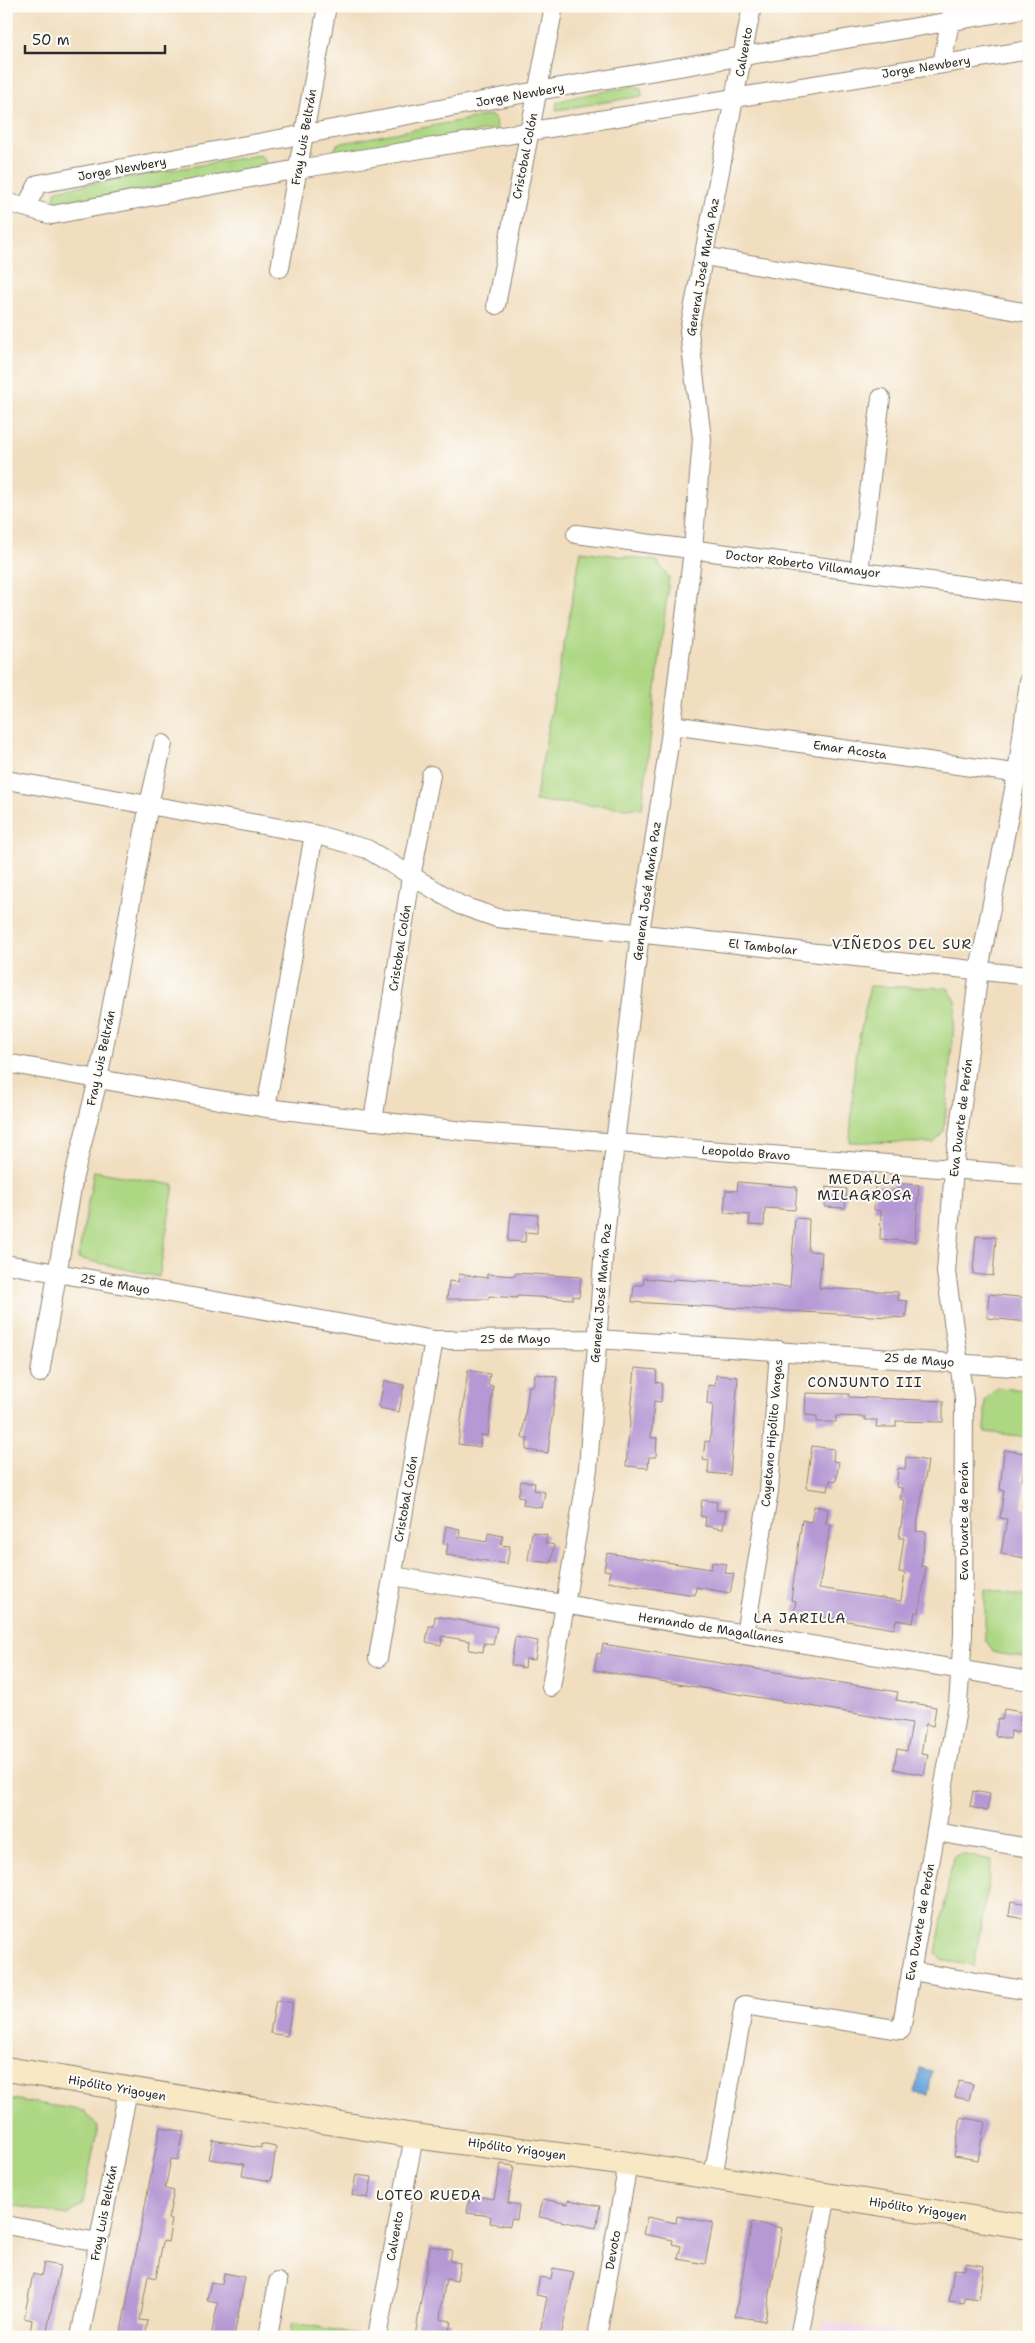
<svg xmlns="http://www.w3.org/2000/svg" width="1035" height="2343" font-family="'Shantell Sans',sans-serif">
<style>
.built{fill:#eed0e7}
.green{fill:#add783;stroke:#6c8157}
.water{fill:#6ea7dd;stroke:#4c6984}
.building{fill:#b598d4}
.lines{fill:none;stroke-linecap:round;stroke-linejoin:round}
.street-casing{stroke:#8e8475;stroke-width:20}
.secondary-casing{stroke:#8e8475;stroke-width:26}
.street{stroke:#fff;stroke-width:18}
.secondary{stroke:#f8e8c3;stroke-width:24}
.labels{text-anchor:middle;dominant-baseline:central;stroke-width:4;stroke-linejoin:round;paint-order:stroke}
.street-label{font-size:12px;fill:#2b2b2b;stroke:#fdfcf7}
.neighbourhood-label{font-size:14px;letter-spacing:1px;fill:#2b2b2b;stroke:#fdfcf7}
</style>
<rect width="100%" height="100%" fill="#fdfcf7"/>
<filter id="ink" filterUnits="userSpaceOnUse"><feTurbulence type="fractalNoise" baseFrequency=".02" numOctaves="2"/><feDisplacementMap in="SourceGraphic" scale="10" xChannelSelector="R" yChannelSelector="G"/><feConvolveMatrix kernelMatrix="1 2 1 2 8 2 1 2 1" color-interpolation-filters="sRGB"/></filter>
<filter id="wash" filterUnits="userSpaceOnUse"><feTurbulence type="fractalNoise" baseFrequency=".0096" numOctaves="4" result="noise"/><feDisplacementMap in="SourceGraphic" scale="20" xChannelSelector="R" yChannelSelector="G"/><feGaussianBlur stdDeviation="1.12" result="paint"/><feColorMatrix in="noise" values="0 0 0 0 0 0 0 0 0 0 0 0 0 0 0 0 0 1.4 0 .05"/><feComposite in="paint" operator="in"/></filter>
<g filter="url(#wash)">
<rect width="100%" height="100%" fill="#f1debf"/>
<!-- built -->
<path class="built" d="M824,2321L924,2337H821Z"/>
<!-- green -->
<path class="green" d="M633,86L641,88L642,96L556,110L557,102L574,97Z
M490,115L496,119L497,129L333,155L337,144Z
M259,155L265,159V165L258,169L59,205L54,199L56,190Z
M581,551L657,561L669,578L642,809L535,801Z
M870,986L948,988L956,1001L944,1131L934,1143L850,1142L855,1057Z
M94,1171L174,1185L159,1277L78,1258Z
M997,1388L1029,1390V1437L985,1432V1400Z
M985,1589L1029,1597V1658L995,1653L985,1640Z
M960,1854L992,1860L974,1966L941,1960L936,1953L953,1857Z
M6,2098L85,2111L98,2127L82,2206L67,2215L6,2204Z
M292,2322L356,2334L355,2337H289Z"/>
<!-- water -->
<path class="water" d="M919,2068L932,2071L928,2095L915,2093Z"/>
<g id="blocks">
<!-- building -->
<path class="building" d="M738,1182L797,1187L795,1210L765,1208L764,1226L749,1225L750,1215L724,1213L726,1190L737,1191Z
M894,1183L919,1185L915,1242L880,1239L881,1211L874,1210L875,1185L893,1186Z
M826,1187L847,1189L845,1208L825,1207Z
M511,1213L538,1215L537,1233L526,1232L525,1242L508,1241Z
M795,1218L809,1219L808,1251L822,1252L819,1288L898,1292V1300L907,1301L906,1318L632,1302L634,1285H643L644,1278L673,1281L674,1279L790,1287Z
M976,1236L996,1237L993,1276L973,1274Z
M516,1273L581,1277L579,1297L573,1296V1299L517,1296V1298L489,1296V1299H447L449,1281L458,1282L459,1274L487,1278V1274L515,1276Z
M989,1294L1029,1298V1322L987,1318Z
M635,1368L657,1370L656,1382L662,1383L661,1402L654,1401L651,1438H657L656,1457H649L648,1468L626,1466Z
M468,1370L490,1374L488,1385L493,1386L488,1436L481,1435L480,1447L458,1444Z
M535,1374L557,1377L548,1453L526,1450L528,1438H522L529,1386H533Z
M716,1375L738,1377L730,1475L708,1473L709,1461L703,1460L705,1441L710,1442L713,1405L707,1404L708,1385L715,1386Z
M384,1381L404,1385L399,1412L379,1408Z
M806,1393L849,1394V1397L943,1401V1422L896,1421V1427H876L877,1420H865V1417L836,1416V1422H817V1416L805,1415Z
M812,1446L834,1449L833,1461L839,1462L836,1481L830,1480L828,1491L806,1488Z
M1004,1450L1025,1453L1022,1480L1025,1481L1022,1508L1026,1509L1024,1532L1029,1533L1025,1558L1001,1554L1007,1519L1000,1518L1004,1490H1000Z
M906,1457L928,1461L916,1531L926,1532L921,1566L926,1567L919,1613L915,1612L913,1623L896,1620L894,1629L794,1612L796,1601L791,1600L802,1520L811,1522L814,1506L828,1509L826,1524H831L819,1588L901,1601L905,1573L899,1572L904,1538H899L905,1500L900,1499L902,1488L896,1487L898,1468L905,1469Z
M521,1481L535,1483L534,1490L545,1492L542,1508L523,1505L524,1498L518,1497Z
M702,1500L717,1502L716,1510L726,1511L723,1529L705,1526L706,1517L700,1516Z
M446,1526L460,1529L459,1537L487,1542L488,1533L503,1536L501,1545L510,1546L507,1564L446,1555L448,1544H443Z
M532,1532L547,1535L545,1543L554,1545L551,1563L528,1560Z
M607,1553L711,1569L712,1562L727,1564L725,1573L734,1574L730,1593L696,1587L695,1595L608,1582L610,1571L604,1570Z
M435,1616L497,1627L493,1645L484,1643L483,1652L469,1650L470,1641L442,1636L441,1645L426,1642L429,1626H434Z
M515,1637L538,1641L535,1660L526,1659L525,1668L511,1665Z
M603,1644L898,1692L896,1700L936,1707L933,1726L926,1724L921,1754L928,1755L924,1775L894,1769L897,1749L907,1751L912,1723L594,1670L597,1653L601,1654Z
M1004,1709L1021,1712L1018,1733L1011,1731L1010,1739L995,1736L998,1719L1002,1720Z
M973,1791L990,1794L987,1811L970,1807Z
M1011,1901L1029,1904V1920L1009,1916Z
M276,2000L293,2003L287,2036L270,2033Z
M959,2081L973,2084L969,2100L955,2097Z
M961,2117L985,2122L978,2160L954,2156Z
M160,2127L184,2132L178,2160L171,2159L165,2189L174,2191L168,2219L172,2220L168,2242L163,2241L156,2278L148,2276L140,2320L148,2321L145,2337H120Z
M213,2140L261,2148V2144L276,2147L271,2181L242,2176L244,2164L209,2159Z
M501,2164L514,2166L508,2203L519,2205L517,2220L511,2219L510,2226L490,2223L491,2216L467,2213L470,2195L494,2199Z
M356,2175L372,2177L368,2198L352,2195Z
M543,2199L568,2204V2200L600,2206L596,2228L539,2217Z
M677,2216L713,2223L705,2264L678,2259L681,2246L672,2244L673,2240L643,2234L647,2217L676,2223Z
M752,2222L782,2228L765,2321L735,2316Z
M430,2246L452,2250L450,2261L460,2263L457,2281L446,2279L441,2308L440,2319L451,2321L448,2337H415Z
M44,2263L60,2266L46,2336L30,2333L32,2320L24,2318L33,2274L41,2276Z
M966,2263L984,2266L979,2299L965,2297L964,2303L949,2301L954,2269L964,2270Z
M553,2268L574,2272L561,2337H539L547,2297L536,2295L540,2277L551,2279Z
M224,2273L245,2277L234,2337H211L218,2302L207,2300L211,2282L222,2284Z"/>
</g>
</g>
<g filter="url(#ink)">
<use href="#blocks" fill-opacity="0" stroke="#8e8475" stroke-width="1"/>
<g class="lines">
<!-- street casing -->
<g class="street-casing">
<path id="street" d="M942,64L953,6
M6,202L52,215L298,169L1029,50
M26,206L38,184L537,91L1029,8
M704,256L1029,313
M280,268L327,6
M496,305L554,6
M576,534L1029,594
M859,571L881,398
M672,725L1028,775
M6,780L314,834L367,849L460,905L497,918L1029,976
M6,1063L266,1108L463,1131L1029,1175
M266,1108L314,834
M373,1121L411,877L431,775
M6,1264L434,1340L597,1339L1029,1368
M40,1373L74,1176L98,1080L149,804L163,744
M393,1576L1029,1681
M745,1634L769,1491L779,1350
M378,1658L434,1340
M551,1687L588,1469L604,1247L615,1143L640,933L672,725L693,550L702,439L689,331L752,6
M936,1832L1029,1848
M911,1971L1029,1991
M713,2177L744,2005L901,2030L958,1704L963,1635L964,1398L946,1272L954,1168L979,970L1017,774L1029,681
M6,2225L98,2242
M80,2337L128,2090
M268,2337L278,2282
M377,2337L414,2136
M597,2337L628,2164
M799,2337L827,2195"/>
</g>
<!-- secondary casing -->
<g class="secondary-casing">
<path id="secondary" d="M6,2069L414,2136L628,2164L1029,2227"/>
</g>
<!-- street -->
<use href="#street" class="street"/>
<!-- secondary -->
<use href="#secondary" class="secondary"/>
</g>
</g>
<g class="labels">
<!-- street labels -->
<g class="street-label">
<text transform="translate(744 52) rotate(-80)">Calvento</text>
<text transform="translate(926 67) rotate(-9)">Jorge Newbery</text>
<text transform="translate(520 95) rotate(-10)">Jorge Newbery</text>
<text transform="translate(304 137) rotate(-80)">Fray Luis Beltrán</text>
<text transform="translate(525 156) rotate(-79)">Cristobal Colón</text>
<text transform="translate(122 169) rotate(-10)">Jorge Newbery</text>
<text transform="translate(703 267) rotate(-80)">General José María Paz</text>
<text transform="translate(803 564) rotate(7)">Doctor Roberto Villamayor</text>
<text transform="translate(850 750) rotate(8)">Emar Acosta</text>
<text transform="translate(647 891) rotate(-82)">General José María Paz</text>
<text transform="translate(763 947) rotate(6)">El Tambolar</text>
<text transform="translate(400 948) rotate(-81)">Cristobal Colón</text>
<text transform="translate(101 1058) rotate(-78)">Fray Luis Beltrán</text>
<text transform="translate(961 1118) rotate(-83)">Eva Duarte de Perón</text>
<text transform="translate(746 1153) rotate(4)">Leopoldo Bravo</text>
<text transform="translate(115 1284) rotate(10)">25 de Mayo</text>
<text transform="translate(601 1293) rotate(-85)">General José María Paz</text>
<text x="515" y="1339">25 de Mayo</text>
<text transform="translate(919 1360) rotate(4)">25 de Mayo</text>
<text transform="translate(772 1433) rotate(-85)">Cayetano Hipólito Vargas</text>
<text transform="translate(406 1499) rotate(-80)">Cristobal Colón</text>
<text transform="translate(964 1521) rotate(-90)">Eva Duarte de Perón</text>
<text transform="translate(711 1628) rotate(9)">Hernando de Magallanes</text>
<text transform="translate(920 1922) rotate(-80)">Eva Duarte de Perón</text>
<text transform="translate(117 2088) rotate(10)">Hipólito Yrigoyen</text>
<text transform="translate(517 2149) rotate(8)">Hipólito Yrigoyen</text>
<text transform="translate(918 2209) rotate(9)">Hipólito Yrigoyen</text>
<text transform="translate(104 2213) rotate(-79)">Fray Luis Beltrán</text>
<text transform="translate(395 2236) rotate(-80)">Calvento</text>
<text transform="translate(613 2250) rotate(-80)">Devoto</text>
</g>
<!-- neighbourhood labels -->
<g class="neighbourhood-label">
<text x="902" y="944">VIÑEDOS DEL SUR</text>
<text x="865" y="1179">MEDALLA<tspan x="865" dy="16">MILAGROSA</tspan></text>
<text x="865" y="1382">CONJUNTO III</text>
<text x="800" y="1618">LA JARILLA</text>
<text x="429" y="2195">LOTEO RUEDA</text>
</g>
</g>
<!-- margin -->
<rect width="1035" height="2343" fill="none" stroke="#fdfcf7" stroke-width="25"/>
<!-- scale -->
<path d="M25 45v8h140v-8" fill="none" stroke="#2b2b2b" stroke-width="2.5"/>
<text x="32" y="45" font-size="15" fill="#2b2b2b" stroke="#fdfcf7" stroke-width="4" paint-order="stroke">50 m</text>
</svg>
